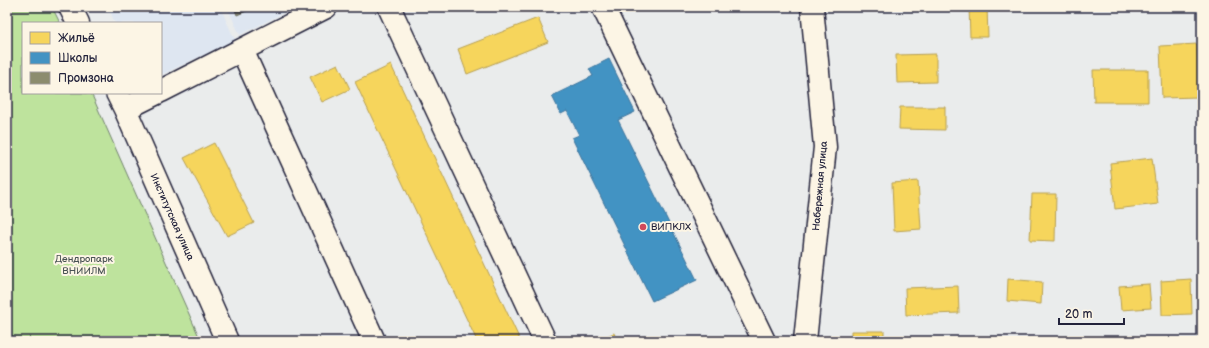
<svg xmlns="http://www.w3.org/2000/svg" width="1209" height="348" font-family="'Balsamiq Sans',sans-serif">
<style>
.built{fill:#dee6f1}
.green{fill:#bee39d;stroke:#70826c}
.homes{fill:#f6d55c;stroke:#b69f52}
.schools{fill:#4393c3;stroke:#39719a}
.industry{fill:#8c8c6e;stroke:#6c6c5f}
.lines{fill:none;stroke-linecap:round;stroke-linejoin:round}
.minor-casing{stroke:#22223b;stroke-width:25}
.minor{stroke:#fcf5e5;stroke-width:22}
.poi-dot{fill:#d1495b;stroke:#fcf5e5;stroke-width:1.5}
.labels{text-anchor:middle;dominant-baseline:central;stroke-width:4;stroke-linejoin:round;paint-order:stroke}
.street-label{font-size:10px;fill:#22223b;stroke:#fcf5e5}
.poi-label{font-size:10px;fill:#22223b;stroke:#fcf5e5;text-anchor:start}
.park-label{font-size:10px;fill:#495254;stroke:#fcf5e5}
</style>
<rect width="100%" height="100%" fill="#eaecec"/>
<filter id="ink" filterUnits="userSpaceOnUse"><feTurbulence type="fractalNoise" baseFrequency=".025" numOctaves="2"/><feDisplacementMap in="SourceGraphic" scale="8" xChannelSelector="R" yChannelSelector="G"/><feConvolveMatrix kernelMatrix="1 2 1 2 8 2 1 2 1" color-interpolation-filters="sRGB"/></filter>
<g filter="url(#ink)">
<!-- built -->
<path class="built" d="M108,7H220L235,40L161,75V23H115Z
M227,7H295L240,35Z"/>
<!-- green -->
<path class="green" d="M7,7H52L60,23H23V93H91L201,341H7Z"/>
<!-- homes -->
<path class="homes" d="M969,7H987L988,37H970Z
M538,18L548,42L467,74L458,49Z
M1197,44L1199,97L1162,98L1160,46Z
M936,54V82L897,83L896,55Z
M338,64L350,89L322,102L310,77Z
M391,65L520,340L518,341H477L355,82Z
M1093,70H1148V102H1094Z
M900,107H945V130L899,129Z
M214,143L254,223L227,236L184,158Z
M1152,158L1158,204L1115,209L1110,163Z
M918,181L921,229L894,231L892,183Z
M1032,194H1056L1055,241L1030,240Z
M1008,279L1042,282L1041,304L1007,301Z
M1191,279L1192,314L1162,315L1161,281Z
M1149,284L1151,308L1121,310L1119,286Z
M958,286L959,313L906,315L905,288Z
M851,331H884V341H851Z
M614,333L617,341H596Z"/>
<!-- schools -->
<path class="schools" d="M609,59L635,112L618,120L697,280L652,301L572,138L579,135L567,111L561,114L552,96L593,76L589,69Z"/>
<!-- industry -->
<path class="industry" d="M234,7H256L237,15Z"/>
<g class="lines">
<!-- minor casing -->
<g class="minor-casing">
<path id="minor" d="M70,7L78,23
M389,7L545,341
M603,7L764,341
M242,50L374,341
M161,91L326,7
M117,93L125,109L227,341
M125,109L157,93
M805,341L825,147L812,7"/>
</g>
<!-- minor -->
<use href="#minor" class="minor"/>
</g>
</g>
<!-- markers -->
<circle class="poi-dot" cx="643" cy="227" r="4"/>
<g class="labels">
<!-- street labels -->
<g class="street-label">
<text transform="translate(820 186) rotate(-85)">Набережная улица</text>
<text transform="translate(172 217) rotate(66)">Институтская улица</text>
</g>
<!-- poi labels -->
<g class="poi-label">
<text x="651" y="227">ВИПКЛХ</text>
</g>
<!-- park labels -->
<g class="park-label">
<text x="84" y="259">Дендропарк<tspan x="84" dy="12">ВНИИЛМ</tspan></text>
</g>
</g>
<!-- margin -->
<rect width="1209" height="348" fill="none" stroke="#fcf5e5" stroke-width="24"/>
<rect x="12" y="12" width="1185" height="324" fill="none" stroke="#22223b" stroke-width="1.5" filter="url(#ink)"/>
<!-- legend -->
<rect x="22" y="22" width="140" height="72" fill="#fcf5e5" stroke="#a5a1a1"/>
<rect x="30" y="32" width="20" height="12" fill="#f6d55c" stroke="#a5a1a1"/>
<text x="58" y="42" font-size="12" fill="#22223b">Жильё</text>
<rect x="30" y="52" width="20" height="12" fill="#4393c3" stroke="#a5a1a1"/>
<text x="58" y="62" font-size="12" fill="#22223b">Школы</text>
<rect x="30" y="72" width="20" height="12" fill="#8c8c6e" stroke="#a5a1a1"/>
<text x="58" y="82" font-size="12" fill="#22223b">Промзона</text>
<!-- scale -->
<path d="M1059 318v6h65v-6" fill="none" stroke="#22223b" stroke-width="2"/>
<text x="1065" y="318" font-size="12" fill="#22223b" stroke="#fcf5e5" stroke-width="3" paint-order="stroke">20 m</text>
</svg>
